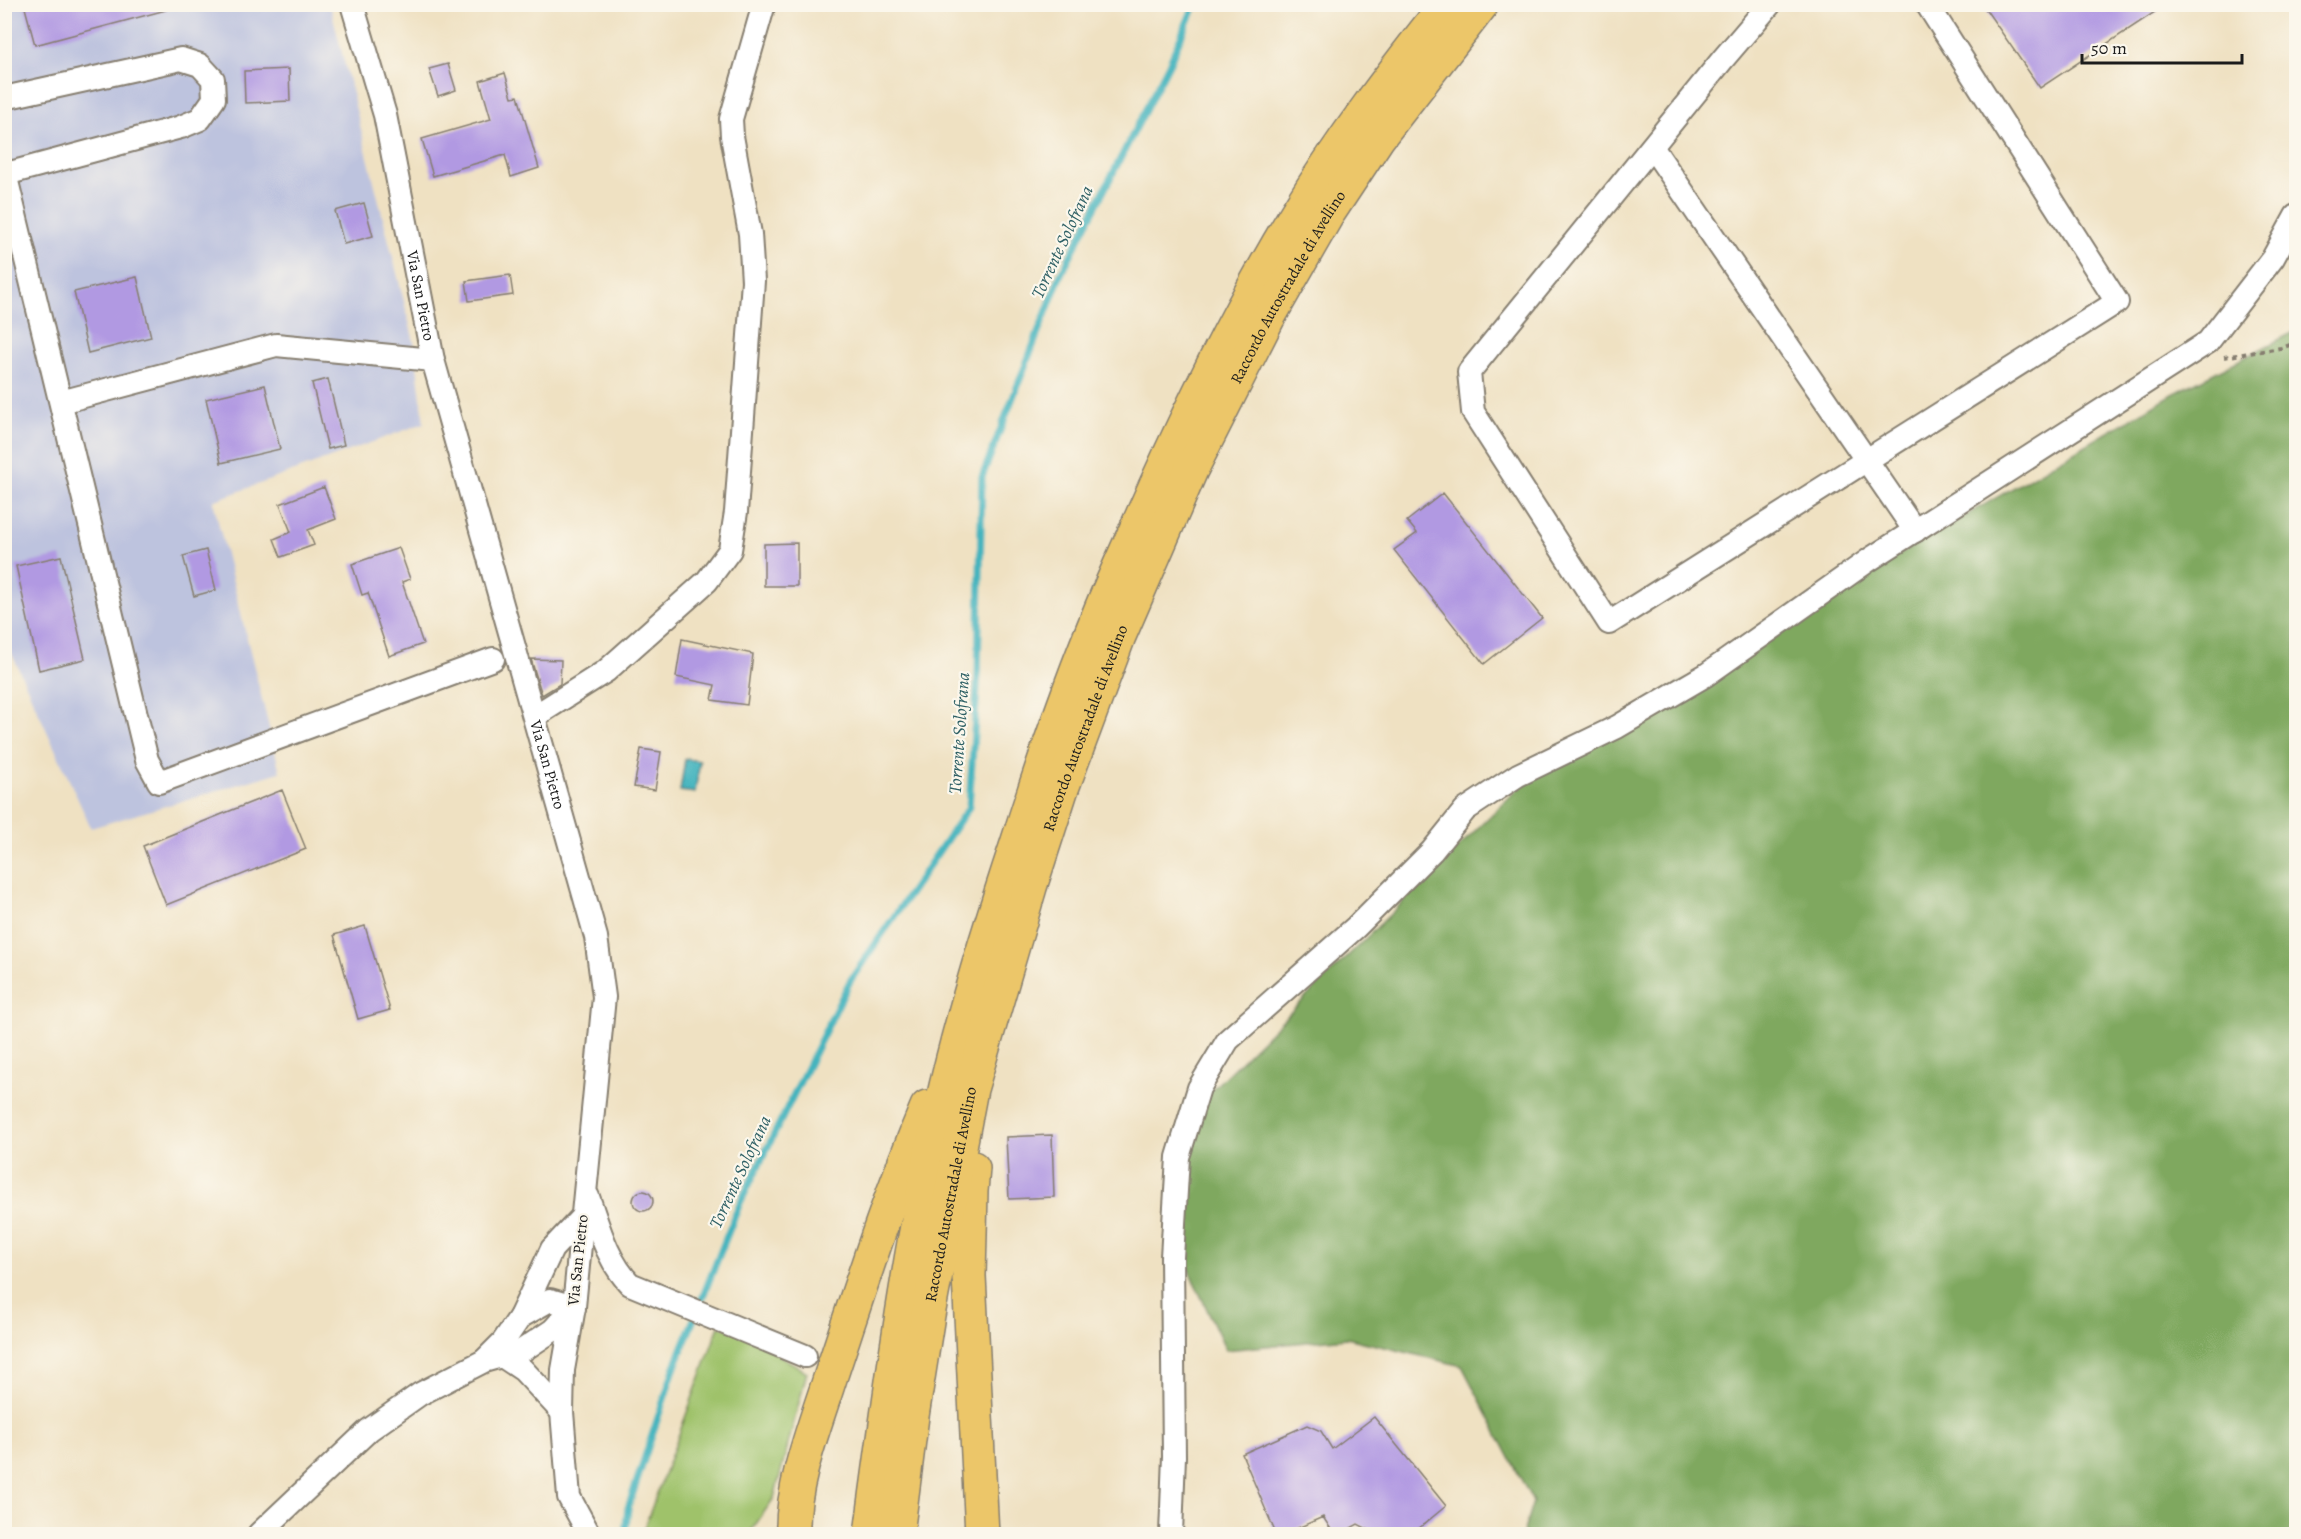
<svg xmlns="http://www.w3.org/2000/svg" width="2301" height="1539" font-family="Alegreya,serif">
<style>
.industrial{fill:#bdc3de}
.green{fill:#9fc26b;stroke:#5e6f44;stroke-width:1.5}
.forest{fill:#7fa85f;stroke:#4e623e;stroke-width:1.5}
.water{fill:#44b4be;stroke:#30686d;stroke-width:1.5}
.lines{fill:none;stroke-linecap:round;stroke-linejoin:round}
.stream{stroke:#44b4be;stroke-width:7}
.building{fill:#b199e2}
.minor-casing{stroke:#867e6f;stroke-width:26}
.highway-casing{stroke:#867e6f;stroke-width:36}
.path{stroke:#867e6f;stroke-width:4;stroke-dasharray:4.5 4.5;stroke-linecap:butt}
.minor{stroke:#fff;stroke-width:22}
.highway{stroke:#ecc669;stroke-width:33}
.labels{text-anchor:middle;dominant-baseline:central;stroke-width:4.5;stroke-linejoin:round;paint-order:stroke}
.street-label{font-size:16px;fill:#1c1c1c;stroke:#fbf7ec}
.water-label{font-size:18px;font-style:italic;fill:#2e6065;stroke:#fbf7ec}
</style>
<rect width="100%" height="100%" fill="#fbf7ec"/>
<filter id="ink" filterUnits="userSpaceOnUse"><feTurbulence type="fractalNoise" baseFrequency=".0167" numOctaves="2"/><feDisplacementMap in="SourceGraphic" scale="12" xChannelSelector="R" yChannelSelector="G"/><feConvolveMatrix kernelMatrix="1 2 1 2 8 2 1 2 1" color-interpolation-filters="sRGB"/></filter>
<filter id="wash" filterUnits="userSpaceOnUse"><feTurbulence type="fractalNoise" baseFrequency=".008" numOctaves="4" result="noise"/><feDisplacementMap in="SourceGraphic" scale="24" xChannelSelector="R" yChannelSelector="G"/><feGaussianBlur stdDeviation="1.35" result="paint"/><feColorMatrix in="noise" values="0 0 0 0 0 0 0 0 0 0 0 0 0 0 0 0 0 1.4 0 .05"/><feComposite in="paint" operator="in"/></filter>
<g filter="url(#wash)">
<rect width="100%" height="100%" fill="#efe1c2"/>
<!-- industrial -->
<path class="industrial" d="M4,5H330L414,342L424,423L213,501L280,772L91,828L5,639Z"/>
<!-- green -->
<path class="green" d="M719,1326L744,1334L807,1372L774,1498L749,1534H642Z"/>
<!-- forest -->
<path class="forest" d="M2296,331V1534H1523L1533,1502L1462,1366L1347,1338L1226,1350L1176,1243L1182,1119L1544,763L2173,394Z"/>
<!-- water -->
<path class="water" d="M685,759L700,761L695,793L680,791Z"/>
<g class="lines">
<!-- stream -->
<path class="stream" d="M625,1534L628,1508L674,1369L740,1203L850,981L969,807L978,674L982,477L1061,274L1169,64L1195,4"/>
</g>
<g id="blocks">
<!-- building -->
<path class="building" d="M24,4H166V10L35,45Z
M1982,4H2167L2040,88Z
M448,64L456,90L438,96L429,69Z
M289,69L290,101L245,103L244,71Z
M505,73L512,97L518,96L539,168L511,177L505,155L433,176L422,139L491,119L480,81Z
M364,203L373,236L344,244L335,211Z
M510,275L513,295L469,301L466,281Z
M137,277L151,337L88,353L74,292Z
M328,379L344,445L328,449L312,383Z
M265,385L280,449L221,463L206,399Z
M324,487L336,519L308,530L314,545L281,557L274,539L291,532L280,504Z
M1443,493L1542,618L1484,664L1394,550L1417,533L1407,521Z
M797,543V586H764V544Z
M399,548L410,579L402,582L423,644L389,656L368,593L362,595L352,564Z
M206,550L216,590L194,596L183,556Z
M61,556L85,659L39,670L16,566Z
M682,639L753,654L747,705L712,700L715,685L676,677Z
M531,659L561,660L560,684L542,695Z
M641,749L661,752L655,790L634,787Z
M282,790L306,849L166,905L143,846Z
M365,926L390,1010L358,1019L334,935Z
M1052,1135L1054,1197L1009,1199L1006,1137Z
M633 1201a10 10 0 1 1 20 0a10 10 0 1 1-20 0Z
M1374,1417L1446,1506L1412,1534H1377L1358,1524L1340,1534H1334L1323,1517L1284,1534H1276L1242,1454L1307,1425L1321,1431L1332,1449Z"/>
</g>
</g>
<g filter="url(#ink)">
<use href="#blocks" fill-opacity="0" stroke="#867e6f" stroke-width="1.5"/>
<g class="lines">
<!-- minor casing -->
<g class="minor-casing">
<g id="minor">
<path id="s1" d="M352,4L385,115L433,360L596,937L604,997L574,1307L563,1370L562,1412L569,1497L589,1534"/>
<path d="M1770,4L1723,59L1469,372L1473,412L1609,623L2117,302L1927,4"/>
<path d="M4,98L181,59L200,65L213,79L214,99L200,119L181,127L6,174"/>
<path d="M1652,147L1915,531"/>
<path d="M4,169L147,760L159,782L493,659"/>
<path d="M61,402L276,345L433,360"/>
<path d="M535,716L606,671L707,581L730,550L736,512L753,281L750,234L732,136L731,119L764,4"/>
<path d="M588,1197C599,1228 607,1260 630,1284L805,1356"/>
<path d="M520,1317L550,1300L574,1307"/>
<path d="M502,1356L523,1370L562,1412"/>
<path d="M485,1360L503,1342L520,1317L552,1249L583,1216"/>
<path d="M259,1534L369,1430L420,1394L484,1361L523,1350L553,1330L574,1307"/>
<path d="M1171,1534L1174,1456L1172,1257L1178,1157L1199,1088L1228,1040L1356,927L1432,851L1465,810L1518,775L1617,727L1706,675L1869,560L2208,342L2273,258L2296,216"/>
</g>
</g>
<!-- highway casing -->
<g class="highway-casing">
<g id="highway">
<path d="M973,1168L971,1191L969,1276L982,1534"/>
<path d="M793,1534C791,1484 816,1423 831,1375C861,1285 890,1194 927,1107"/>
<path d="M871,1534C890,1392 909,1248 941,1108C961,1018 988,931 1017,844C1042,765 1069,686 1101,609C1118,568 1137,528 1155,487C1197,394 1243,301 1296,214C1341,140 1393,72 1447,4"/>
<path id="s2" d="M897,1534L912,1416L928,1315L971,1089L1030,887L1061,791L1119,636L1191,470L1268,318L1327,215L1378,138L1482,4"/>
</g>
</g>
<!-- path -->
<path class="path" d="M2224,357L2281,348L2296,343"/>
<!-- minor -->
<use href="#minor" class="minor"/>
<!-- highway -->
<use href="#highway" class="highway"/>
</g>
</g>
<g class="labels">
<!-- street labels -->
<g class="street-label">
<text stroke="none"><textPath href="#s2" startOffset="1316">Raccordo Autostradale di Avellino</textPath></text>
<text stroke="none"><textPath href="#s1" startOffset="300">Via San Pietro</textPath></text>
<text stroke="none"><textPath href="#s2" startOffset="830">Raccordo Autostradale di Avellino</textPath></text>
<text stroke="none"><textPath href="#s1" startOffset="786">Via San Pietro</textPath></text>
<text stroke="none"><textPath href="#s2" startOffset="344">Raccordo Autostradale di Avellino</textPath></text>
<text transform="translate(578 1260) rotate(-84)">Via San Pietro</text>
</g>
<!-- water labels -->
<g class="water-label">
<text transform="translate(1062 242) rotate(-65)">Torrente Solofrana</text>
<text transform="translate(959 733) rotate(-86)">Torrente Solofrana</text>
<text transform="translate(740 1172) rotate(-65)">Torrente Solofrana</text>
</g>
</g>
<!-- margin -->
<rect width="2301" height="1539" fill="none" stroke="#fbf7ec" stroke-width="24"/>
<!-- scale -->
<path d="M2082 54v9h160v-9" fill="none" stroke="#1c1c1c" stroke-width="3"/>
<text x="2091" y="54" font-size="18" fill="#1c1c1c" stroke="#fbf7ec" stroke-width="4.5" paint-order="stroke">50 m</text>
</svg>
